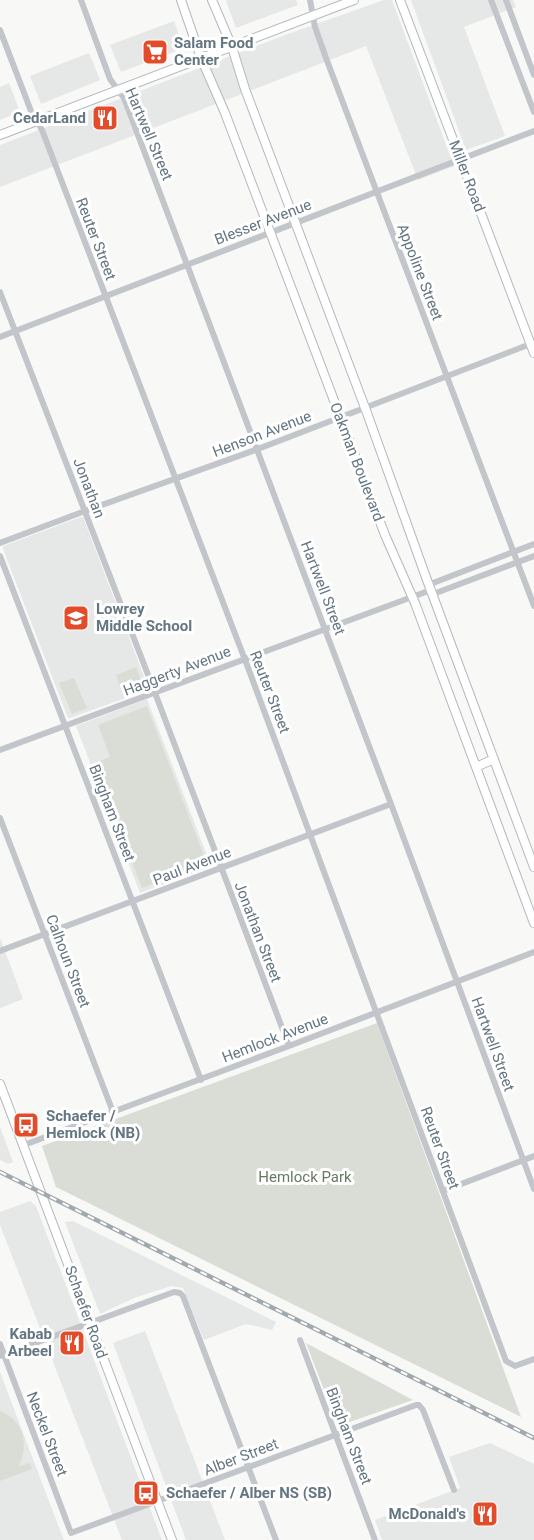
<svg xmlns="http://www.w3.org/2000/svg" width="534" height="1540" font-family="Roboto,sans-serif">
<style>
.built{fill:#e6e8e7}
.green{fill:#d9ddd5}
.lines{fill:none;stroke-linecap:round;stroke-linejoin:round}
.secondary-casing{stroke:#b2b8bd;stroke-width:10}
.street{stroke:#c2c6ca;stroke-width:6}
.secondary{stroke:#fff;stroke-width:8}
.rail-casing{stroke:#a1a9ae;stroke-width:4.5}
.rail{stroke:#fff;stroke-width:2;stroke-dasharray:7;stroke-linecap:butt}
.labels{text-anchor:middle;dominant-baseline:central;stroke-width:6;stroke-linejoin:round;paint-order:stroke}
.poi-label{font-size:15px;font-weight:bold;fill:#647681;stroke:#fff;text-anchor:start}
.street-label{font-size:15px;fill:#647681;stroke:#fff}
.park-label{font-size:15px;fill:#677962;stroke:#fff}
</style>
<rect width="100%" height="100%" fill="#f8f8f6"/>
<!-- built -->
<path class="built" d="M229,0H296L298,5L236,28L226,1Z
M384,0H392L454,166L418,180L366,46L0,187V145L285,35Z
M411,0H513L516,7L464,27L505,136L466,150Z
M174,21L184,48L121,72L110,45Z
M89,53L100,80L41,104L30,76Z
M9,83L20,112L0,120V87Z
M81,517H83L148,687V690L70,718H68L3,549V546Z
M147,699L211,866L140,893L76,726Z
M0,938L23,999L0,1008Z
M0,1127L13,1162L8,1164L0,1160Z
M30,1201L36,1206L162,1540H122L0,1225V1212Z
M73,1221L276,1322L272,1330L246,1324L204,1340L183,1288L171,1286L134,1298L100,1314L65,1222Z
M145,1331L225,1540H186L113,1343Z
M0,1372L55,1517L64,1540H0Z
M490,1443L534,1464V1540H382L375,1520L460,1488L449,1457Z"/>
<!-- green -->
<path class="green" d="M136,667L144,687L123,695L116,675Z
M74,678L87,708L72,714L59,683Z
M147,706L207,864L142,888L94,763L110,757L98,725Z
M377,1023L521,1417L56,1187L42,1146Z
M306,1343L413,1400L338,1426Z
M0,1411C24,1420 29,1445 19,1466L30,1463L32,1469L0,1481Z"/>
<g class="lines">
<!-- secondary casing -->
<g class="secondary-casing">
<path id="secondary" d="M181,0L201,58L225,113L385,535L415,603L534,923
M212,0L232,47L245,89L367,413L427,580L534,867
M400,0L534,353
M0,135L354,0
M476,767L494,759
M0,1084L172,1540"/>
</g>
<!-- street -->
<path class="street" d="M81,0L110,79L124,98L391,804L534,1189
M310,0L315,27L326,58L534,606
M491,0L534,112
M506,0L534,75
M0,30L31,111L42,130L247,665L506,1361L515,1366L534,1359
M0,292L152,685L289,1046
M0,337L534,131
M0,543L85,511L258,449L533,343
M0,556L201,1080
M431,589L433,583L534,544
M0,750L412,597L431,590L436,593L534,556
M0,818L113,1112
M0,951L391,804
M24,1145L289,1046L534,952
M443,1191L534,1156
M300,1340L375,1540
M0,1344L71,1533L416,1405H419L423,1410L454,1490
M0,1356L174,1292L180,1293L183,1296L276,1540"/>
<!-- secondary -->
<use href="#secondary" class="secondary"/>
<!-- rail casing -->
<g class="rail-casing">
<path id="rail" d="M0,1172L534,1438"/>
</g>
<!-- rail -->
<use href="#rail" class="rail"/>
</g>
<!-- icons -->
<defs>
<g id="supermarket-square" transform="scale(1.35)"><rect x="-9" y="-9" width="18" height="18" rx="4" fill="#e34c2b" stroke="#fff"/><path d="M-6-5.5h2.5l.6 2H6L4.5 2H-2.5L-4.4-4H-6ZM-1.5 3.2a1.3 1.3 0 1 0 .1 0ZM3 3.2a1.3 1.3 0 1 0 .1 0Z" fill="#fff"/></g>
<g id="restaurant-square" transform="scale(1.35)"><rect x="-9" y="-9" width="18" height="18" rx="4" fill="#e34c2b" stroke="#fff"/><path d="M-5-6h1v4h1v-4h1v4h1v-4h1v5L-1.5 .5V6h-2V.5L-5-1ZM5-6V6H3V1.5H1.5Q1.5-4 5-6Z" fill="#fff"/></g>
<g id="school-square" transform="scale(1.35)"><rect x="-9" y="-9" width="18" height="18" rx="4" fill="#e34c2b" stroke="#fff"/><path d="M0-5L7-2L0 1L-7-2ZM-4 1L0 2.5L4 1V4Q0 6-4 4Z" fill="#fff"/></g>
<g id="bus-square" transform="scale(1.35)"><rect x="-9" y="-9" width="18" height="18" rx="4" fill="#e34c2b" stroke="#fff"/><path d="M-5-6H5V4H4V6H2V4H-2V6H-4V4H-5ZM-3.5-4V0h7V-4ZM-3.5 1.2v1.5H-2V1.2ZM2 1.2v1.5H3.5V1.2Z" fill="#fff"/></g>
</defs>
<g fill-rule="evenodd">
<use href="#supermarket-square" x="155" y="52"/>
<use href="#restaurant-square" x="105" y="118"/>
<use href="#school-square" x="76" y="618"/>
<use href="#bus-square" x="26" y="1125"/>
<use href="#restaurant-square" x="72" y="1343"/>
<use href="#bus-square" x="146" y="1493"/>
<use href="#restaurant-square" x="485" y="1514"/>
</g>
<g class="labels">
<!-- poi labels -->
<g class="poi-label">
<text x="174" y="43">Salam Food<tspan x="174" dy="17">Center</tspan></text>
<text x="86" y="118" text-anchor="end">CedarLand</text>
<text x="96" y="609">Lowrey<tspan x="96" dy="17">Middle School</tspan></text>
<text x="46" y="1116">Schaefer /<tspan x="46" dy="17">Hemlock (NB)</tspan></text>
<text x="52" y="1334" text-anchor="end">Kabab<tspan x="52" dy="17">Arbeel</tspan></text>
<text x="166" y="1493">Schaefer / Alber NS (SB)</text>
<text x="466" y="1514" text-anchor="end">McDonald's</text>
</g>
<!-- street labels -->
<g class="street-label">
<text transform="translate(149 134) rotate(67)">Hartwell Street</text>
<text transform="translate(467 176) rotate(69)">Miller Road</text>
<text transform="translate(263 222) rotate(-21)">Blesser Avenue</text>
<text transform="translate(96 239) rotate(69)">Reuter Street</text>
<text transform="translate(420 272) rotate(69)">Appoline Street</text>
<text transform="translate(262 434) rotate(-21)">Henson Avenue</text>
<text transform="translate(357 462) rotate(69)">Oakman Boulevard</text>
<text transform="translate(89 488) rotate(69)">Jonathan</text>
<text transform="translate(323 588) rotate(69)">Hartwell Street</text>
<text transform="translate(177 671) rotate(-21)">Haggerty Avenue</text>
<text transform="translate(270 692) rotate(69)">Reuter Street</text>
<text transform="translate(112 813) rotate(69)">Bingham Street</text>
<text transform="translate(192 866) rotate(-21)">Paul Avenue</text>
<text transform="translate(258 932) rotate(69)">Jonathan Street</text>
<text transform="translate(68 961) rotate(69)">Calhoun Street</text>
<text transform="translate(275 1038) rotate(-21)">Hemlock Avenue</text>
<text transform="translate(493 1044) rotate(70)">Hartwell Street</text>
<text transform="translate(440 1148) rotate(70)">Reuter Street</text>
<text transform="translate(86 1312) rotate(70)">Schaefer Road</text>
<text transform="translate(47 1434) rotate(69)">Neckel Street</text>
<text transform="translate(349 1436) rotate(69)">Bingham Street</text>
<text transform="translate(241 1457) rotate(-21)">Alber Street</text>
</g>
<!-- park labels -->
<g class="park-label">
<text x="305" y="1177">Hemlock Park</text>
</g>
</g>
</svg>
